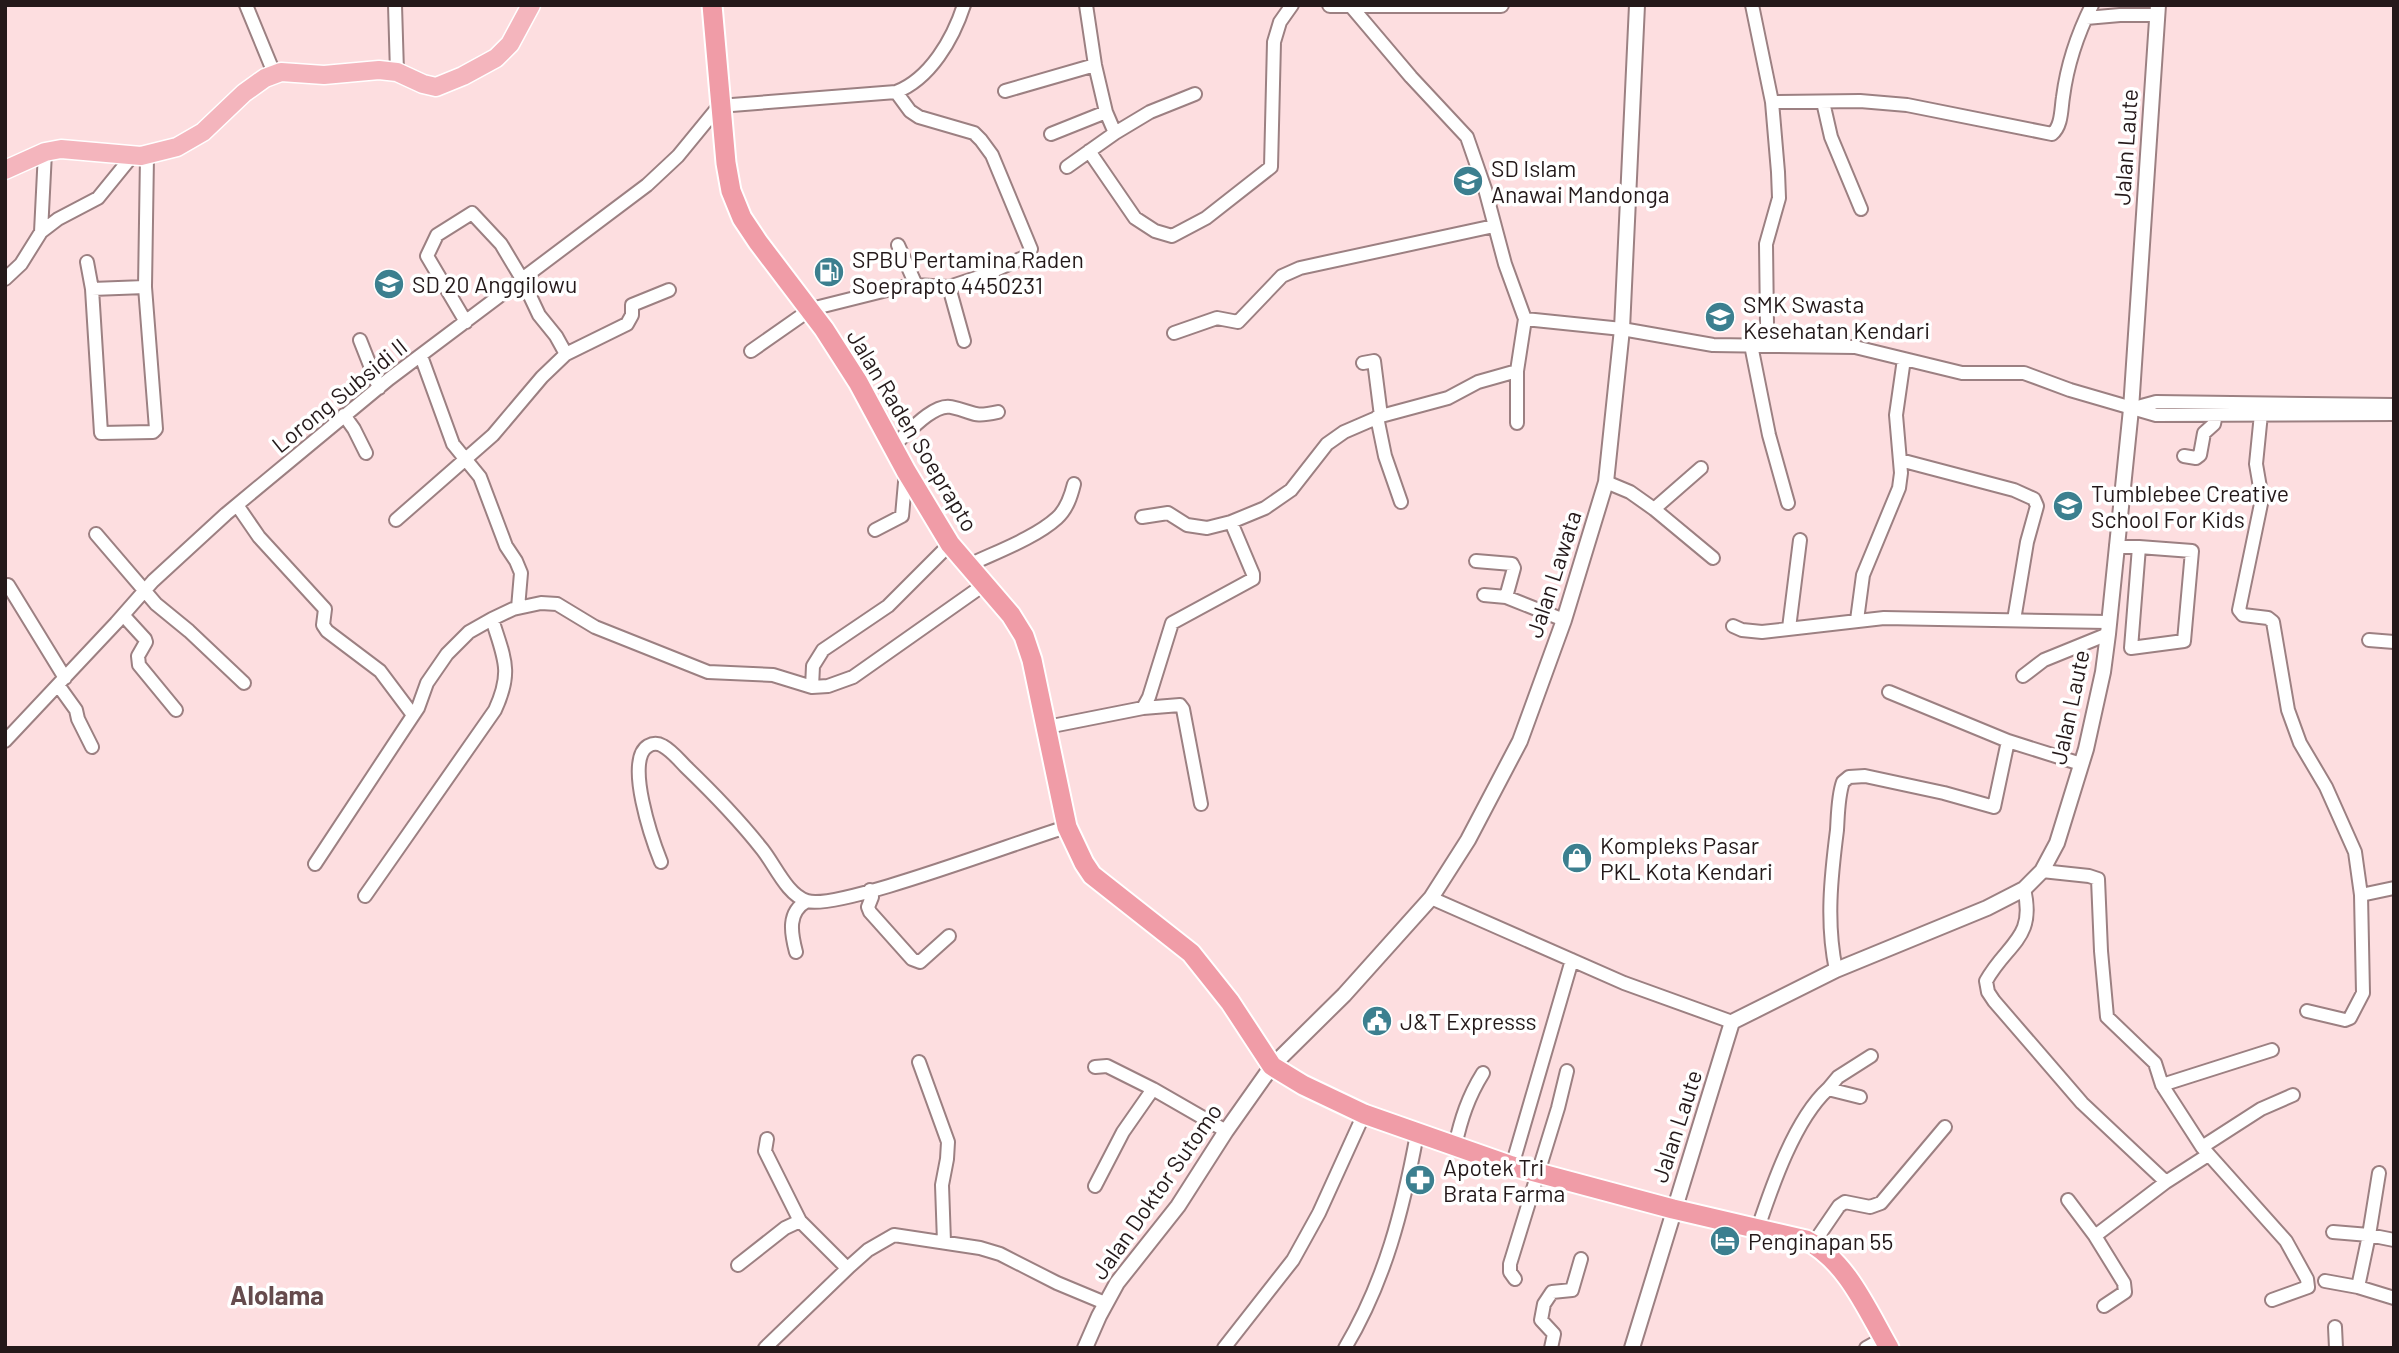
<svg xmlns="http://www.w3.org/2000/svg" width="2399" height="1353" font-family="Barlow,sans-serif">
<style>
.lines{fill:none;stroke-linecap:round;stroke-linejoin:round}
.minor-casing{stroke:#9c8082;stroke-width:16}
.tertiary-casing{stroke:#9c8082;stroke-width:18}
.primary-casing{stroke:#fff;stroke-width:21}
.trunk-casing{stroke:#fff;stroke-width:23}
.minor{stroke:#fff;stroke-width:12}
.tertiary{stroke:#fff;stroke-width:14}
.primary{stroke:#f4b5bd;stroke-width:18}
.trunk{stroke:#f09ca7;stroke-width:19}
.labels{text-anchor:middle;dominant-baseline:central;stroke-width:7;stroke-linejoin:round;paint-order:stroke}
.street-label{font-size:23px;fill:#24191a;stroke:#fff}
.poi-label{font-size:23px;fill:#24191a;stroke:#fff;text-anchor:start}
.quarter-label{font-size:26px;font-weight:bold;fill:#654b4d;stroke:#fff}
</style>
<rect width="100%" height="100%" fill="#fddee0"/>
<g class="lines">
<!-- minor casing -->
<g class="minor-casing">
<path id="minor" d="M246,5L274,73
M395,5L397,72
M1350,5L1411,77L1467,137L1485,189L1505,264L1525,319L1622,329L1713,345L1855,347L1962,373H2024L2070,390L2156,415L2394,414
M1752,5L1772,102L1778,172L1779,198L1766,244L1767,325L1763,345
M2086,18L2120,15H2157
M1005,91L1095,65
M896,92L910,111L919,117L974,133L981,140L992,155L1031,249L1027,256L982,276L949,287L916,285
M1772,102L1860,101L1907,105L2052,134C2062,126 2061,109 2063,97C2067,66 2078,33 2092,5
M1823,102L1831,137L1861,209
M1115,133L1150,112L1195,94
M1051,134L1106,112L1095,65L1086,5
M1089,151L1135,218L1155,231L1172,236L1206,218L1271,167L1274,42L1280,22L1292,5
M1067,167L1115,133L1106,112
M41,232L45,152
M87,262L92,289L101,433L153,432L156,429L145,287L147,156
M5,279L21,264L41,232L58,219L98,198L133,155
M949,287L964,341
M92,289L145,287
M466,322L427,256L437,235L472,213L501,244L522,279L539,315L556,336L566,354
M1174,333L1217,318L1238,322L1282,276L1300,268L1494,226
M360,340L379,388
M1751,345L1769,435L1788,503
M751,351L811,309L895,288L916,285L898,245
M421,356L453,444L480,477L506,546L516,561L521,573L518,608
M1363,363L1374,361L1381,416
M2134,408L2156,402L2394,405
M2261,414L2256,464L2262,499L2239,610L2243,615L2268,618L2273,622L2288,710L2300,743L2326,787L2355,852L2361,895
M344,415L354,429L366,453
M1377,417L1385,456L1401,502
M1517,423V371
M893,446C906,435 933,403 951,407C976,412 970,418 998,412
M2184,456L2196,458L2200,455L2204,433L2214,424L2216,414
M1900,460L2014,490L2034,499L2037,506L2027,542L2014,620
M1606,482L1630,492L1654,509L1701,468
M237,505L259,537L325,609L323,625L327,631L380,671L413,715
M1654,509L1713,558
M1142,517L1168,513L1187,525L1207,528L1231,522
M396,520L493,435L542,377L566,354L627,324L632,315V305L669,290
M875,530L902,516L906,471
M96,534L156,604L189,631L244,683
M2116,547H2139L2131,648L2184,641L2192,551L2139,547
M1476,561L1512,564L1514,568L1506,597
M969,565C996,552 1035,538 1057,518C1067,509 1071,496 1074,484
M8,585L65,678
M1484,595L1506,597L1564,620
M123,615L145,639L146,642L138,656L139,665L176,710
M1857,620L1863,575L1899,488L1901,473L1896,415L1904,359
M1733,626L1742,630L1762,632L1884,618L2108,622
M1789,628L1800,540
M2369,640L2394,642
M2023,676L2044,660L2108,634
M58,685L76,710L78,719L92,747
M812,687L813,666L823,650L888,606L950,544
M1889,692L2008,741
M1143,708L1180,705L1183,709L1201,804
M1047,727L1143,708L1149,697L1172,623L1253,579V574L1231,522L1265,508L1291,490L1327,444L1344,432L1381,416L1448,398L1478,382L1517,371L1525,319
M5,741L116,623L153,581L226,514L389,379L647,185L678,156L719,106L896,92C930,79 953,39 964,5
M661,862C653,842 624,760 648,746C653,743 658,743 663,746C672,751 679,760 686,767C713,793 740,821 762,849C775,865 787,895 807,901C838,911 1024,839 1067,827
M315,864L406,726L418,708L427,683L447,654L469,632L492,619
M2042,871L2089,876L2098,879L2101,951L2107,1017L2155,1063L2162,1085L2202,1147L2286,1241L2307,1279L2308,1287L2272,1300
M2024,889C2036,939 2007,943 1986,981L1988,992L1994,1001L2082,1103L2166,1182L2208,1155
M870,890L872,897L868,907L870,912L912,959L920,962L949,936
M365,896L495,710C513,671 504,658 492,619L513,609L541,603L557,604L595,627L708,672L773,675L812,687L828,686L853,677L985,584
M1431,898L1624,983L1732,1022
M796,952C791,933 787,912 807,901
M1836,970C1826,923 1831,877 1837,830C1838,814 1838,796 1843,782L1849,777L1865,776L1944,793L1994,807L2008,741L2081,764
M2307,1011L2345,1020L2350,1018L2363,993L2361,895L2394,888
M919,1062L948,1142L947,1159L942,1185L944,1242
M1095,1067L1107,1066L1153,1089
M2162,1085L2272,1050
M1828,1089L1838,1077L1871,1056
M767,1139L765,1151L800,1221
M1455,1146C1461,1119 1468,1097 1483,1073
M2202,1147L2261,1109L2293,1095
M1512,1166L1572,960
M1095,1186L1123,1132L1153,1089L1226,1131
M2068,1200L2095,1236L2124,1283L2125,1292L2104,1306
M1758,1228C1772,1186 1795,1119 1828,1089L1860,1097
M2333,1232L2369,1235L2379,1173
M2095,1236L2166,1182
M2394,1240L2369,1235L2358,1287L2394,1298
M1813,1244L1839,1206L1845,1202L1870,1207L1881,1203L1945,1127
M738,1265L785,1228L800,1221L847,1268
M1515,1279L1510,1272V1264L1558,1108L1567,1071
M2325,1281L2358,1287
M2335,1327L2336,1348
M765,1348L850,1266L868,1250L894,1235L980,1248L1000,1254L1057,1283L1105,1303
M1224,1348L1293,1260L1319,1213L1364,1114
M1345,1348C1385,1281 1403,1210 1417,1134
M1551,1348L1554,1334L1541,1320L1544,1304L1552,1292L1572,1290L1581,1259
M1866,1348L1884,1338"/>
</g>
<!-- tertiary casing -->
<g class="tertiary-casing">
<path id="tertiary" d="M1330,5H1501
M1085,1348L1099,1316L1117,1283L1178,1206L1226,1131L1272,1066L1344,995L1431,898L1468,840L1520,741L1564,620L1606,482L1622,329L1637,5
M1632,1348L1732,1022L1836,970L1987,908L2024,889L2042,871L2057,843L2086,749L2103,672L2108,634L2131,409L2158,5"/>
</g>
<!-- primary casing -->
<g class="primary-casing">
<path id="primary" d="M5,170L45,152L61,149L141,156L177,147L203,132L244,93L265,78L281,72L324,75L379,70L397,72L423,84L436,87L463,76L496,58L510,44L531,5"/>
</g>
<!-- trunk casing -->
<g class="trunk-casing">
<path id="trunk" d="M712,5L726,163L731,191L742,218L758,242L824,329L858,382L906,471L950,544L1011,615L1024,636L1032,660L1067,827L1084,863L1092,875L1191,953L1230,1002L1272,1066L1303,1085L1364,1114L1512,1166L1673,1209L1806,1240C1847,1261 1867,1310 1889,1348"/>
</g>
<!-- minor -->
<use href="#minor" class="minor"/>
<!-- tertiary -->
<use href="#tertiary" class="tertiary"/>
<!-- primary -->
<use href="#primary" class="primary"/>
<!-- trunk -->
<use href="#trunk" class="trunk"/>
</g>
<!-- icons -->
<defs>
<g id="school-disc" transform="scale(1.575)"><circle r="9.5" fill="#3c7f8f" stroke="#fff"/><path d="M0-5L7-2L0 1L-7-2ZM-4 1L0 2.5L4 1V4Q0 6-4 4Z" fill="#fff"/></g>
<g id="fuel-disc" transform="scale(1.575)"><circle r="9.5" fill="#3c7f8f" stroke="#fff"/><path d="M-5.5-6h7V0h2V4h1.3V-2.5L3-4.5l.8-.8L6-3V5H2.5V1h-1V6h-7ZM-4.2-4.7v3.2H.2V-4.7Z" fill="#fff"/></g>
<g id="shop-disc" transform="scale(1.575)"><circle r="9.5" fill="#3c7f8f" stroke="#fff"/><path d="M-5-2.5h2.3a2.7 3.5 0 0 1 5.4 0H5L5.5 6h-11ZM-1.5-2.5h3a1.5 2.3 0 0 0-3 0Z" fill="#fff"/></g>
<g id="civic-disc" transform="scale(1.575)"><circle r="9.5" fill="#3c7f8f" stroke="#fff"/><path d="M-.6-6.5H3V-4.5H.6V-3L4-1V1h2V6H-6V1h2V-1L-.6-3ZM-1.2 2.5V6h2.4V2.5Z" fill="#fff"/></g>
<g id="pharmacy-disc" transform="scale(1.575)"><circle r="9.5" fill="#3c7f8f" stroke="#fff"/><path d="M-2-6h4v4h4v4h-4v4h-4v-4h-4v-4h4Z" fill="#fff"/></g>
<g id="hotel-disc" transform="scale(1.575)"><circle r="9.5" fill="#3c7f8f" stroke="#fff"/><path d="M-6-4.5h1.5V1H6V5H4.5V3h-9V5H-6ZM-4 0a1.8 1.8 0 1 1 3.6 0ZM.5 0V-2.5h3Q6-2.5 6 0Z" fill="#fff"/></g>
</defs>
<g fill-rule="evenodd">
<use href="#school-disc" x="1468" y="181"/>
<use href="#fuel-disc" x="829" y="272"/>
<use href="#school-disc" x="389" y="284"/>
<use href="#school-disc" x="1720" y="317"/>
<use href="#school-disc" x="2068" y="506"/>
<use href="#shop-disc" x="1577" y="858"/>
<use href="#civic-disc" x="1377" y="1021"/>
<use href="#pharmacy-disc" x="1420" y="1180"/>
<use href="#hotel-disc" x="1725" y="1241"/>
</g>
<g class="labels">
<!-- street labels -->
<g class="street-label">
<text transform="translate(2125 147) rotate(-86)">Jalan Laute</text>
<text transform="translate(339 395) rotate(-39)">Lorong Subsidi II</text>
<text transform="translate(913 430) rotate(59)">Jalan Raden Soeprapto</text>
<text transform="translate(1553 574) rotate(-72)">Jalan Lawata</text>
<text transform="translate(2069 707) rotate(-78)">Jalan Laute</text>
<text transform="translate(1676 1126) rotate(-72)">Jalan Laute</text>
<text transform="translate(1156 1191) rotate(-55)">Jalan Doktor Sutomo</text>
</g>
<!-- poi labels -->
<g class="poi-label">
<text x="1491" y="168">SD Islam<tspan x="1491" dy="26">Anawai Mandonga</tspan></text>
<text x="852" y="259">SPBU Pertamina Raden<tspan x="852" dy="26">Soeprapto 4450231</tspan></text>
<text x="412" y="284">SD 20 Anggilowu</text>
<text x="1743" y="304">SMK Swasta<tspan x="1743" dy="26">Kesehatan Kendari</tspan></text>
<text x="2091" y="493">Tumblebee Creative<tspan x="2091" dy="26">School For Kids</tspan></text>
<text x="1600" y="845">Kompleks Pasar<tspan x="1600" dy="26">PKL Kota Kendari</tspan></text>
<text x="1400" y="1021">J&amp;T Expresss</text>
<text x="1443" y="1167">Apotek Tri<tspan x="1443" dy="26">Brata Farma</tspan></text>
<text x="1748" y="1241">Penginapan 55</text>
</g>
<!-- quarter labels -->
<g class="quarter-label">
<text x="277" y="1294">Alolama</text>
</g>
</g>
<!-- border -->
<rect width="2399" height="1353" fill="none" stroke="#24191a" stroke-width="14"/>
</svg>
